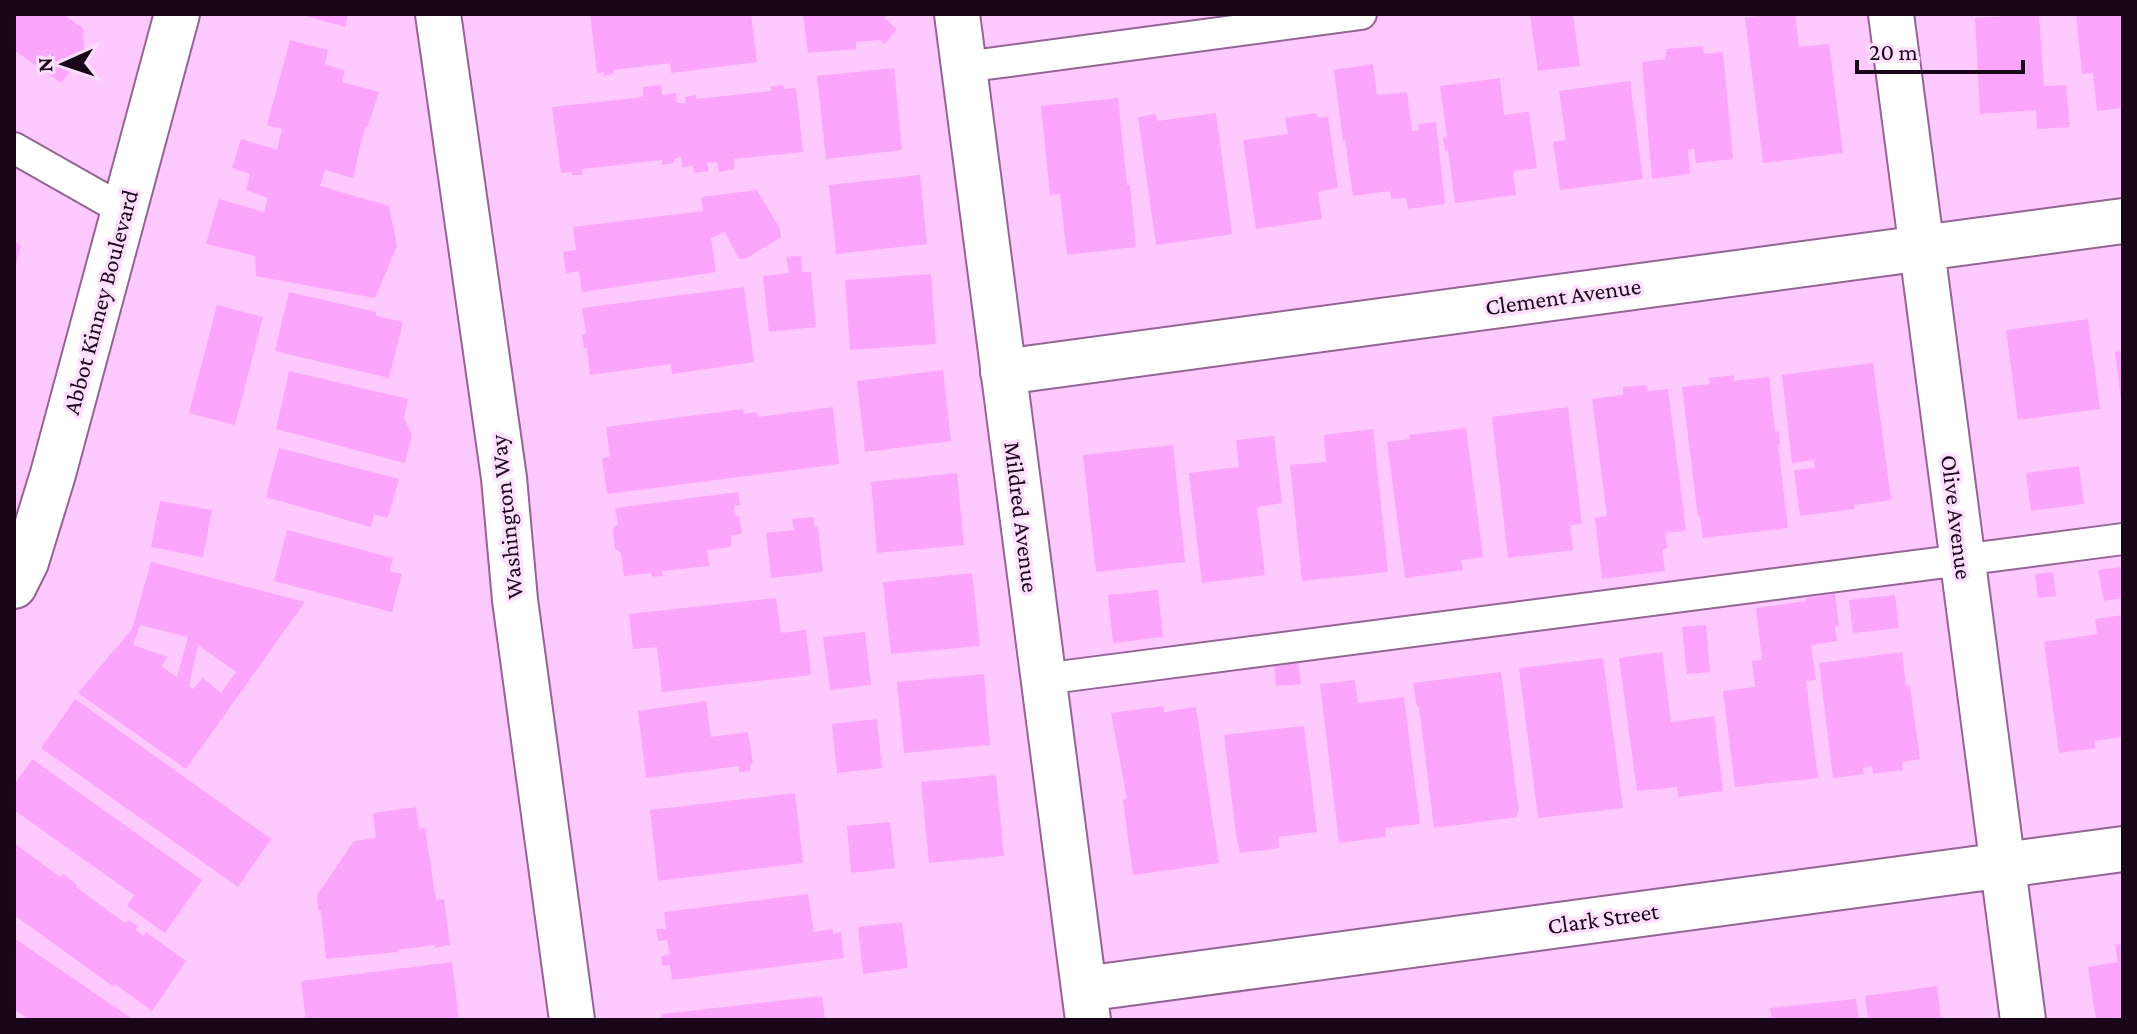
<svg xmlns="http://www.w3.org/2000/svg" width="2137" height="1034" font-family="'Crimson Pro',serif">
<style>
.building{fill:#fca5fd;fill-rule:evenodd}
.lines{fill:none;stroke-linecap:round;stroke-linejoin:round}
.lane-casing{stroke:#936494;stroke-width:34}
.street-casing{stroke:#936494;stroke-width:48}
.secondary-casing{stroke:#936494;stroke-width:48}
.lane{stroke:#fff;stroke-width:30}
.street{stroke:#fff;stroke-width:44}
.secondary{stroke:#fff;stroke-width:44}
.labels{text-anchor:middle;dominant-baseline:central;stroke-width:7;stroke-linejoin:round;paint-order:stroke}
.street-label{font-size:24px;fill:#190719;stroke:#ffdfff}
</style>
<rect width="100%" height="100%" fill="#fec9fe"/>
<!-- building -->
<path class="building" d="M14,14H62L83,28L84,52L61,83L14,50Z
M299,14H348L345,27Z
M590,14H751L757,62L671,73L670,63L614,70V73L604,76V72L597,73Z
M803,14H887L884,18L897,29L885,44L880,40L856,42V49L808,53Z
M1536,14H1573L1580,66L1538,71L1530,15Z
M1776,14H1795L1799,47L1829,44L1843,153L1763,163L1745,18Z
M2039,14L2044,86L2066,85L2070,127L2037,129L2036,110L1980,114L1975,18Z
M2076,14H2123V108L2097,111L2093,73L2082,74Z
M290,40L328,50L325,64L345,71L342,82L379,92L368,126H365L353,178L325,170L320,186L389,206L397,246L375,298L256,276L255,256L206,244L219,199L264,212L268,198L246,190L250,174L232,168L241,139L277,150L282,129L267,125Z
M1703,46L1704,54L1723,52L1733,159L1696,163L1694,149L1688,150L1690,174L1652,179L1642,62L1666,59V49Z
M1373,64L1377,95L1407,92L1412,131L1419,130L1418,124L1436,122L1445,204L1408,209L1406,198L1391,199L1390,191L1353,196L1345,140L1343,141L1334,70Z
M894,68L902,150L826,159L817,76Z
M1500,78L1504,115L1529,112L1537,168L1513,171L1516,195L1455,203L1448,150L1445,151L1443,137H1447L1440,86Z
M1630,81L1643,179L1560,190L1553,142L1566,140L1559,91Z
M661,85L662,95L676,93L677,103H686L685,97L696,95V99L771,91V86L783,85L784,89L796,88L803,152L734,159V169L719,172L717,162L707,163L709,171L694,173L693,166L682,167L681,157L674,159V163L662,165V160L582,169L583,175H572V172L561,173L552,107L643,97V87Z
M1118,98L1127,185H1130L1136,247L1067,255L1060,194L1050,195L1041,106Z
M1216,113L1232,234L1156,245L1138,117L1156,114L1157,121Z
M1316,113L1318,118L1328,116L1338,188L1318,192L1322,219L1256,229L1243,140L1288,134L1285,118Z
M920,175L927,244L836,254L829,185Z
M757,190L780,229L781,237L747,258L739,259L725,232L711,238L716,272L582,292L579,271L566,273L563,252L576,250L573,227L703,211L701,197Z
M14,241L21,246L15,268H14Z
M801,256L802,272H811L816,327L769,332L763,276L789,273L786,257Z
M931,274L936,344L850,350L845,280Z
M744,287L754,362L672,374L671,364L590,375L587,348H584L582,335L586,334L582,308Z
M289,292L376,312V316L403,322L389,378L275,351Z
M217,305L263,317L235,425L189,413Z
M2088,319L2100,409L2018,420L2006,330Z
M2123,351V400H2121L2115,352Z
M1873,363L1891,500L1854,505V509L1800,516L1794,470L1815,468L1814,460L1792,463L1782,375Z
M943,370L951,441L865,452L857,381Z
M289,371L408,399L404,418L412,435L405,463L276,429Z
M1734,375V381L1769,377L1775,432L1779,431L1780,444L1778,445L1788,528L1703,538L1700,516L1698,517L1682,387L1710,384L1709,378Z
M1646,385L1647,391L1668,389L1686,531L1665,533L1667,548L1662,550L1665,571L1602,579L1595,518L1607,516L1592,399L1623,395V387Z
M833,407L839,464L607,494L602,458L610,457L606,427L743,409L744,414L757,412L758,417Z
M1568,407L1582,524L1570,525L1573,550L1508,558L1492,417Z
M1466,428L1483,557L1461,560L1463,570L1405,578L1387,442L1410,439V435Z
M1373,429L1388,572L1302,581L1290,465L1326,462L1324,435Z
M1274,436L1282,503L1257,507L1265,575L1202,583L1189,473L1239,467L1236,440Z
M1173,445L1185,562L1096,572L1083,455Z
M279,448L399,479L388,518L374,514L371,527L266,497Z
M2079,466L2084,504L2031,511L2026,473Z
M957,473L964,545L877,553L871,482Z
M738,492L740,505L734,506L735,516H739L742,534L731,535V547L707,550L709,566L662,571L663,576L652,577L651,573L624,576L621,553L615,549L613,529L618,524L615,508Z
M160,501L212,510L203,557L151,547Z
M813,517L815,527H818L823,572L771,578L766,533L794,530L792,519Z
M287,530L393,558L390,571L402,574L392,612L274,581Z
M151,562L305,602L186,769L78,693L132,629ZM140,625L188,637L177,677L161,666L168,657L133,645ZM198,645L236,672L221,693L203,678L193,689L189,686Z
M2123,567V598L2104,601L2098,570Z
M2053,572L2056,596L2038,598L2035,574Z
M972,573L980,646L891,654L883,582Z
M1158,590L1163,637L1113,643L1108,595Z
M1835,594L1839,626H1835L1837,641L1811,645L1816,680L1806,681L1818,778L1735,787L1723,691L1755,687L1752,661L1762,660L1756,608L1806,601V598Z
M1895,595L1899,628L1853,633L1849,600Z
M776,598L781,633L806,630L811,675L662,692L657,647L633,649L629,614Z
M2123,615V737L2094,741L2096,748L2059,753L2044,642L2097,634L2095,619Z
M1706,625L1710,672L1687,674L1682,627Z
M865,632L871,685L830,690L823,637Z
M1662,652L1671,722L1714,716L1723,791L1678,797L1677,787L1637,791L1619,658Z
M1902,652L1906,686H1910L1920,759L1902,762L1903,770L1873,774L1872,766L1863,768L1864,774L1833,778L1819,663Z
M1603,658L1623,808L1538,818L1519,668Z
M1298,661L1301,684L1276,686L1274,665Z
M1501,672L1519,812H1517V817L1434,828L1419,707H1417L1413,683Z
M984,674L990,745L904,753L897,682Z
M1355,680L1358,703L1404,697L1420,824L1385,828L1386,837L1339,843L1320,684Z
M75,699L271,839L238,887L41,748Z
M706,701L711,737L748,732L753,764L750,765L751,771L739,772V766L646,778L638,711Z
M1163,706L1164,712L1196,707L1219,863L1133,875L1123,800L1127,799L1111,713Z
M877,719L882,768L837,773L832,724Z
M1304,726L1317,832L1278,837L1279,848L1240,853L1238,842L1237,843L1224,735Z
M32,759L202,880L165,933L127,906L134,895L14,810V785Z
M996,775L1004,856L929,863L921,782Z
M795,793L803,863L658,881L650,810Z
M416,807L419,829L425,828L436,900L444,899L450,945L435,948V945L397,950V952L326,959L321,910H318L317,895L354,841L376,838L373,813Z
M890,822L895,868L851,873L847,826Z
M14,843L60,877L63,874L77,885L76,887L125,923L128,920L138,926L135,930L144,936L146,932L186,961L152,1011L115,984L114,987L14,915Z
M808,894L814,932L833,929V934L841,932L844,958L672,980L670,965L662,966L661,956L670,955L667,940L658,941L656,929H666L664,912Z
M902,922L908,968L863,974L858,927Z
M14,938L134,1020H30L14,1009Z
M2123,944V1020H2096L2088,967L2118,962L2115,945Z
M452,962L459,1020H306L301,981Z
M1937,986L1941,1020H1868L1865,996Z
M822,996L825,1020H662V1014Z
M1856,999L1859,1020H1772L1770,1008Z"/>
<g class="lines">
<!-- lane casing -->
<g class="lane-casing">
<path id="lane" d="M964,67L1361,14
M14,148L125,211
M1043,679L2123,539"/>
</g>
<!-- street casing -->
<g class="street-casing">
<path id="street" d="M438,14L504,478L515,600L572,1020
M957,14L1088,1020
M1891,14L2023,1020
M1003,372L2123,221
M1084,989L2123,849"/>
</g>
<!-- secondary casing -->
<g class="secondary-casing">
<path id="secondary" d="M14,586L26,562L53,474L177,14"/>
</g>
<!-- lane -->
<use href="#lane" class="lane"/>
<!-- street -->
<use href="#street" class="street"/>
<!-- secondary -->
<use href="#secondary" class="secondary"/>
</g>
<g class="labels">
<!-- street labels -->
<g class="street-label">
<text transform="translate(1563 296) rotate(-8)">Clement Avenue</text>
<text transform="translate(100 302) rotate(-75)">Abbot Kinney Boulevard</text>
<text transform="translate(506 517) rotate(-96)">Washington Way</text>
<text transform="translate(1022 517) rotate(83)">Mildred Avenue</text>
<text transform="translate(1957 517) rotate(83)">Olive Avenue</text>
<text transform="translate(1603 918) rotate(-8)">Clark Street</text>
</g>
</g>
<!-- border -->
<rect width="2137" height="1034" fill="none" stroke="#190719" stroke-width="32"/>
<!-- north arrow -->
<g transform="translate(64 64) rotate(267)" stroke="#ffdfff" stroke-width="6" paint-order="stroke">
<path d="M0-6L14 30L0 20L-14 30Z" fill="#190719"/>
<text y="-12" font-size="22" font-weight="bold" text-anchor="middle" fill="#190719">N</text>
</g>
<!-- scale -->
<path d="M1857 60v12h166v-12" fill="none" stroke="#190719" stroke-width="4"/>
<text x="1869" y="60" font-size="24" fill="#190719" stroke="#ffdfff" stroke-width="6" paint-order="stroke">20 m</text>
</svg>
